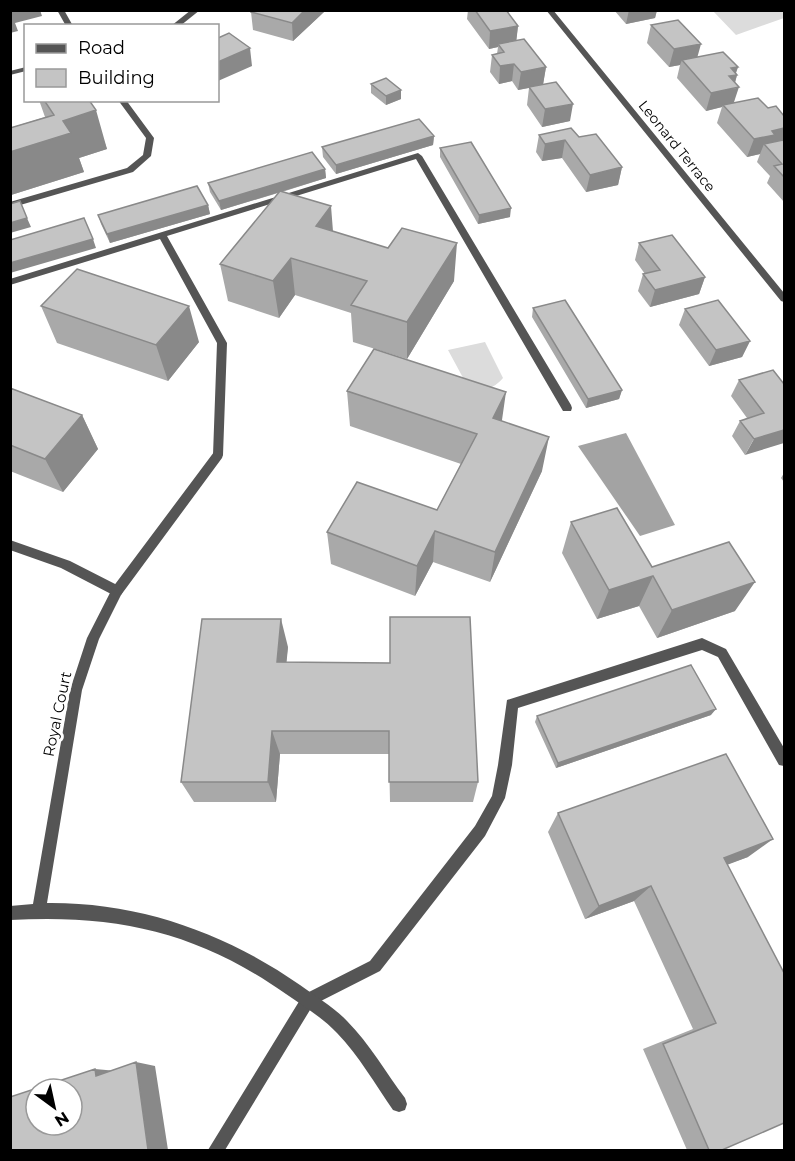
<svg xmlns="http://www.w3.org/2000/svg" width="795" height="1161" font-family="Montserrat,sans-serif">
<style>
.green{fill:#dcdcdc}
.water{fill:#a3a3a3}
.lines{fill:none;stroke-linecap:round;stroke-linejoin:round}
.lane{fill:#555;fill-rule:evenodd}
.street{fill:#555;fill-rule:evenodd}
.wall{fill:#a9a9a9}
.shaded-wall{fill:#898989}
.building{fill:#c4c4c4;stroke:#898989;stroke-width:1.5;fill-rule:evenodd}
.labels{text-anchor:middle;dominant-baseline:central;stroke-width:6;stroke-linejoin:round;paint-order:stroke}
.far-street-label{font-size:14px;fill:#000;stroke:#fff}
.street-label{font-size:15px;fill:#000;stroke:#fff}
</style>
<rect width="100%" height="100%" fill="#fff"/>
<!-- green -->
<path class="green" d="M713,11H784V18L736,35Z
M485,342L503,378C493,390 483,391 468,387L448,350Z"/>
<!-- water -->
<path class="water" d="M626,433L675,525L640,536L578,446Z"/>
<g class="lines">
<!-- lane -->
<path class="lane" d="M57,10H64L73,26H66Z
M118,100H126L154,138L151,156L133,172L10,208V202L127,168L143,155L146,138Z
M418,153L422,156L571,405L572,408L571,411H563L416,159L167,236L227,343L223,455L218,459L213,455L217,343L160,239L10,285V279Z
M10,540L70,561L121,587L123,591L121,595L117,596L113,595L61,568L10,550Z
M702,638L726,649L784,748V766L779,765L718,657L702,650L518,708L512,765L505,798L485,836L380,971L313,1005L225,1150H208L303,995L370,961L475,826L492,796L498,765L507,700Z"/>
<!-- street -->
<path class="street" d="M191,10H200L180,26H171Z
M546,10H553L784,293V302L781,301Z
M26,67V71L10,75V71Z
M218,451L222,452L223,455L222,458L121,595L99,639L82,690L47,903C140,902 225,933 300,985C316,997 334,1007 347,1021C370,1044 386,1073 405,1098L407,1104L405,1110L399,1112L393,1110C375,1084 359,1056 337,1033C322,1017 303,1006 286,994C198,932 117,914 10,920V906L33,904L70,690L87,638L113,587L214,452Z"/>
</g>
<!-- wall -->
<path class="wall" d="M468,10H506L518,26L516,41L546,67L543,84L570,121L542,127L527,105L529,88L518,90L512,81L499,84L490,72L492,55L497,54L498,47L489,49L467,19Z
M614,10H657L655,18L626,24Z
M251,12H324L293,41L253,30Z
M651,25L698,57L738,67L736,73L737,75L735,83L734,103L768,108L784,116V202L767,183L770,176L757,162L760,154L747,157L717,123L722,107L706,111L677,78L680,65L669,67L647,43Z
M371,84L401,99L386,105L371,93Z
M39,100H89L107,149L79,158L84,172L11,195L10,128L45,117Z
M539,135L579,137L622,167L618,185L586,192L562,158L542,161L536,152Z
M434,136L433,145L336,174L323,157L322,147Z
M440,148L510,217L478,224L440,157Z
M325,169L326,178L282,192L333,232L454,281L407,359L353,342L351,313L295,295L279,318L228,301L220,264L278,193L221,210L210,192L208,183Z
M208,205L210,214L110,243L101,224L98,215Z
M639,243L705,277L699,294L650,307L638,291L643,274H645L635,260Z
M41,306L199,342L168,381L57,343Z
M533,308L622,390L619,399L586,408L532,317Z
M685,309L750,341L742,357L709,366L679,325Z
M739,380L784,384L745,455L732,436L740,421L747,418L731,396Z
M10,388L82,415L98,449L63,492L10,471Z
M347,391L502,421L542,471L490,582L433,562L415,596L331,564L327,532L437,510L461,464L350,426Z
M784,473V482L781,478Z
M571,522L652,567L735,611L657,638L639,606L597,619L562,553Z
M288,647L286,662L478,782L473,802H390L389,754H280L276,802H194L181,782Z
M711,715L556,768L535,722L537,716Z
M558,813L748,857L728,864L722,1150H687L643,1049L693,1029L634,901L585,919L548,832Z"/>
<!-- shaded-wall -->
<path class="shaded-wall" d="M10,10H40L42,16L15,23L18,31L10,33Z
M305,10H324V12L293,41L292,23Z
M629,10H657L655,18L626,24Z
M518,26L516,44H498V47L489,49L490,31Z
M701,44L696,62L682,60L680,65L669,67L674,49Z
M250,48L252,66L218,81V62Z
M514,64L512,81L499,84L500,66Z
M546,67L543,85L518,90L521,72Z
M738,67L735,75H737L733,89L739,87L733,105H723L722,107L706,111L711,93L731,68Z
M401,90V99L386,105V96Z
M573,104L570,121L542,127L545,109Z
M96,110L107,149L79,158L84,172L11,195L10,152L63,121Z
M784,128V144H764L760,154L747,157L754,139L772,131Z
M434,136L433,145L336,174V165Z
M565,140L562,158L542,161L545,144Z
M622,167L618,185L586,192L590,175Z
M325,169L326,178L221,210L219,201Z
M208,205L210,214L110,243L107,234Z
M331,206L334,244L316,226Z
M511,208L510,217L478,224L479,215Z
M27,218L31,227L10,233V223Z
M93,239L96,248L10,273V263Z
M457,243L454,281L407,359V322Z
M291,258L295,295L279,318L273,281Z
M705,277L699,294L650,307L655,290Z
M189,306L199,342L168,381L156,345Z
M750,341L742,357L709,366L716,350Z
M622,390L619,399L586,408L588,399Z
M506,392L501,427L493,418Z
M82,415L98,449L63,492L45,459Z
M784,430V443L745,455L754,439Z
M549,437L542,471L490,582L495,552Z
M435,531L433,562L415,596L417,566Z
M653,576L639,606L597,619L609,590Z
M755,582L735,611L657,638L672,610Z
M281,619L288,647L284,689L277,662Z
M716,709L711,715L556,768L558,763Z
M272,731L280,754L276,802L268,782Z
M773,839L748,857L703,874L724,858Z
M651,886L634,901L585,919L599,906Z
M136,1062L155,1066L168,1150H148Z
M95,1069L117,1071L96,1076Z"/>
<!-- building -->
<path class="building" d="M252,10H305L292,23L251,12Z
M475,10H506L518,26L490,31Z
M678,20L701,44L674,49L651,25Z
M229,33L250,48L218,62V38Z
M524,39L546,67L521,72L514,64L500,66L492,55L504,52L498,44Z
M723,52L738,67L731,68L737,75L729,76L739,87L711,93L682,60Z
M386,78L401,90L386,96L371,84Z
M556,82L573,104L545,109L529,87Z
M758,98L768,108L776,106L784,116V128L772,131L775,135L754,139L723,105Z
M44,100H89L96,110L63,121L71,133L10,152V128L54,115Z
M419,119L434,136L336,165L322,147Z
M571,128L579,137L596,134L622,167L590,175L565,140L545,144L539,135Z
M783,140L784,142V177L774,166L782,164L764,144Z
M471,142L511,208L479,215L440,148Z
M312,152L325,169L219,201L208,183Z
M197,186L208,205L107,234L98,215Z
M280,191L331,206L316,226L388,248L402,228L457,243L407,322L351,305L367,281L291,258L273,281L220,264Z
M20,201L27,218L10,223V204Z
M84,218L93,239L10,263V240Z
M672,235L705,277L655,290L643,274L660,270L639,243Z
M77,269L189,306L156,345L41,306Z
M565,300L622,390L588,399L533,308Z
M718,300L750,341L716,350L685,309Z
M374,349L506,392L493,418L549,437L495,552L435,531L417,566L327,532L357,482L437,510L477,434L347,391Z
M773,370L784,384V430L754,439L740,421L764,413L739,380Z
M10,388L82,415L45,459L10,445Z
M617,508L652,567L729,542L755,582L672,610L653,576L609,590L571,522Z
M390,617H470L478,782H389V731H272L268,782H181L202,619H281L277,662L390,663Z
M691,665L716,709L558,763L537,716Z
M726,754L773,839L724,858L784,973V1123L722,1150H709L663,1044L716,1023L651,886L599,906L558,813Z
M136,1062L148,1150H10V1097L95,1069L96,1076ZM36,1089H72V1125H36Z"/>
<g class="labels">
<!-- far-street labels -->
<g class="far-street-label">
<text transform="translate(677 146) rotate(51)">Leonard Terrace</text>
</g>
<!-- street labels -->
<g class="street-label">
<text transform="translate(57 714) rotate(-78)">Royal Court</text>
</g>
</g>
<!-- border -->
<rect width="795" height="1161" fill="none" stroke="#000000" stroke-width="24"/>
<!-- legend -->
<rect x="24" y="24" width="195" height="78" fill="#ffffff" stroke="#999999" stroke-width="1.5"/>
<rect x="36" y="44" width="30" height="9" fill="#555555" stroke="#999999" stroke-width="1.5"/>
<text x="78" y="54" font-size="18" fill="#000000">Road</text>
<rect x="36" y="69" width="30" height="18" fill="#c4c4c4" stroke="#999999" stroke-width="1.5"/>
<text x="78" y="84" font-size="18" fill="#000000">Building</text>
<!-- north arrow -->
<g transform="translate(54 1107) rotate(147)"><circle r="28" fill="#ffffff" stroke="#999999" stroke-width="1.5"/>
<path d="M0-4.5L10 22L0 15L-10 22Z" fill="#000000"/>
<text y="-9" font-size="16" font-weight="bold" text-anchor="middle" fill="#000000">N</text>
</g>
</svg>
